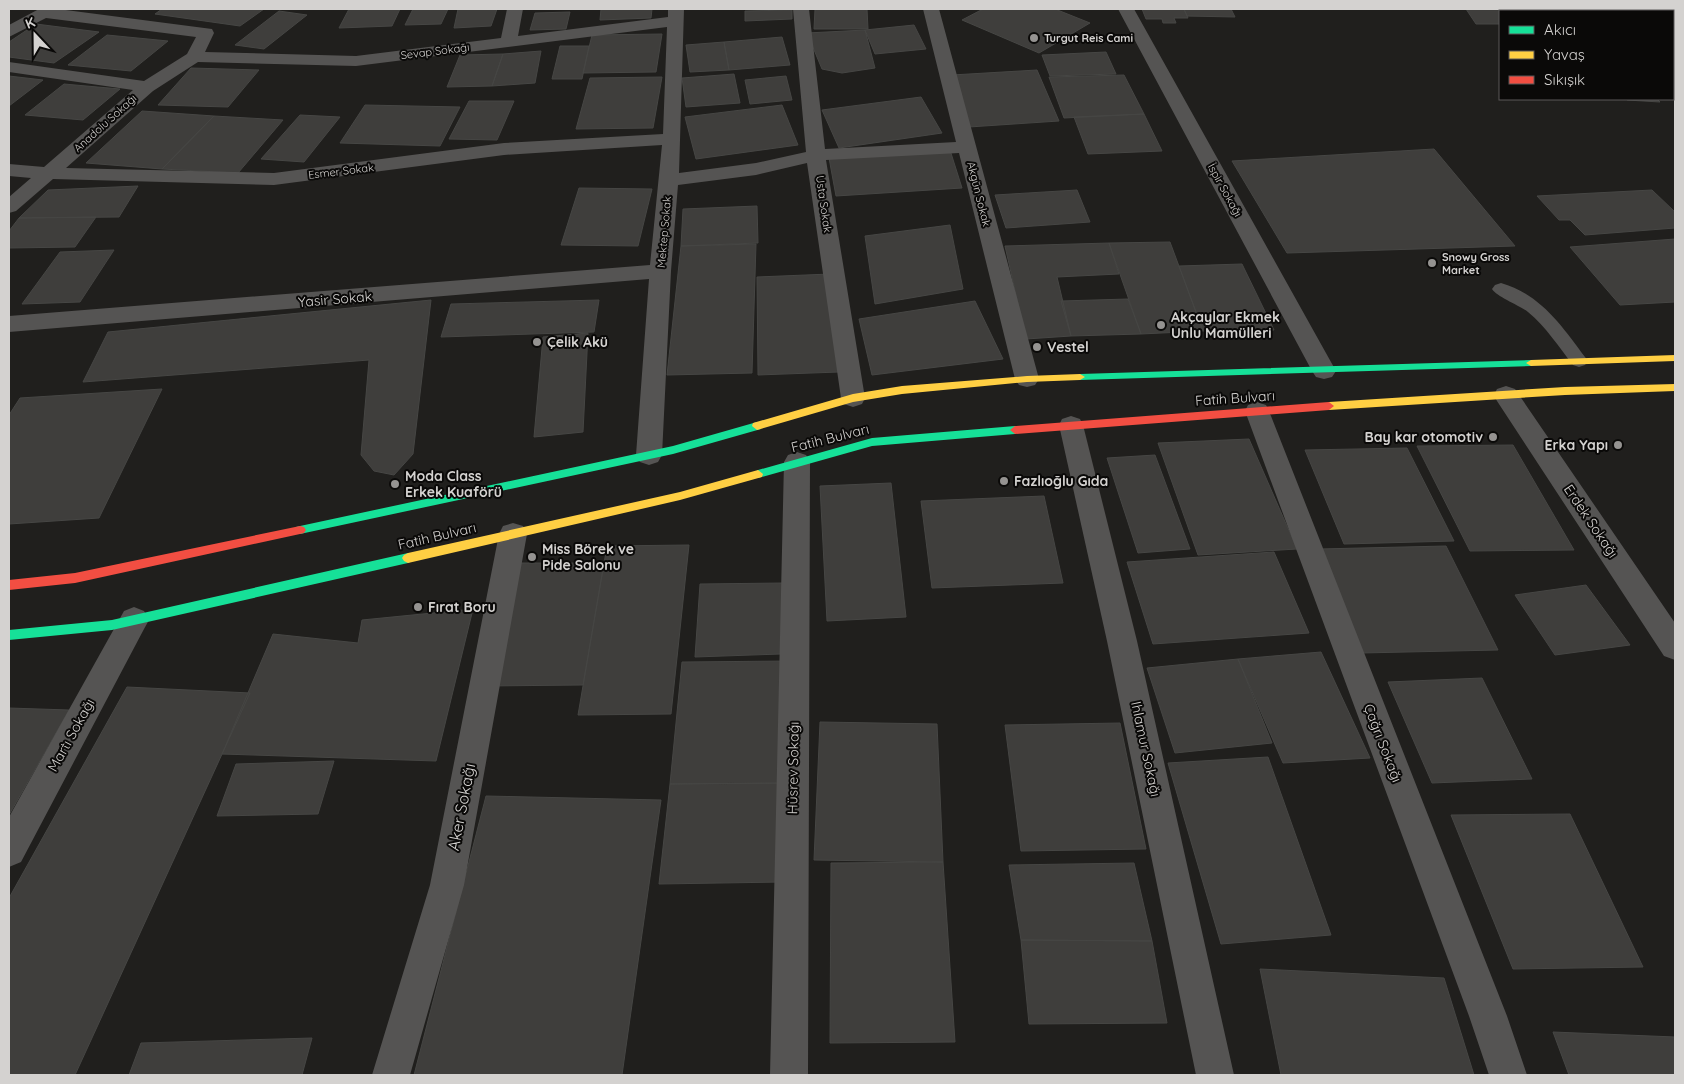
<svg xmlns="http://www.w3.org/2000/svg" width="1684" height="1084" font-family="Quicksand,sans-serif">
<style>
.building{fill:#3f3e3c;stroke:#464644}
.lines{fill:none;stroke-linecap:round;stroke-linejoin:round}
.lane{fill:#555453;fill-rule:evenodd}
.street{fill:#555453;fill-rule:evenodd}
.fast{fill:#16e098;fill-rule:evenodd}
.slow{fill:#ffcf43;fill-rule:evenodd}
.jam{fill:#f24e42;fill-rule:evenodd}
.poi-dot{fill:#959391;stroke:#0a0908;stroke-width:2}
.labels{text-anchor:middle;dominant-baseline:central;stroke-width:4;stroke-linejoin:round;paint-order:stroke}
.far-poi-label{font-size:11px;font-weight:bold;fill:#d4d2d0;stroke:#0a0908;text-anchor:start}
.far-street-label{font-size:11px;fill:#d4d2d0;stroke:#0a0908}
.street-label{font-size:14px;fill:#d4d2d0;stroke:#0a0908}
.poi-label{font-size:14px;font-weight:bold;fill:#d4d2d0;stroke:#0a0908;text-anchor:start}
.near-street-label{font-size:16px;fill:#d4d2d0;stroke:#0a0908}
</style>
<rect width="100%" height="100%" fill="#201f1d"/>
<!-- building -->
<path class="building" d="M162,9H264L240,26L155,14Z
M349,9H400L392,26L339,28Z
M413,9H448L441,24L405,25Z
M458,9H497L491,26L454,28Z
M601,9H652L651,18L600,20Z
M815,9H867L868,29H814Z
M983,9H1055L1090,23L1039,53L962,20Z
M1142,9H1184L1188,18H1174L1176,23H1163L1162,19H1146Z
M1184,9H1231L1235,17L1187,16Z
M1466,9H1572L1574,11H1500V24H1476Z
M1620,9H1672L1675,12V31H1673V11H1622Z
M792,10V19L745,21V11Z
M279,11L307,15L264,49L235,45Z
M570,12L566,29L530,30L535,13Z
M36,24L99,32L54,63L9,57V42Z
M914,25L926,49L875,54L865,30Z
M865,30L875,68L842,73L822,69L807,33Z
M662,34L656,72L583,73L592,35Z
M107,35L168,41L131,71L68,65Z
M782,37L790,65L729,70L724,42Z
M724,42L729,70L690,72L686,45Z
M560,46H589L582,79H552Z
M541,51L535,83L492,86L503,54Z
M1106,52L1116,74L1050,76L1042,55Z
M503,54L492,86L447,87L460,55Z
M191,68L259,70L228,107L158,105Z
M1037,70L1059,121L969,127L952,75Z
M734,74L740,103L686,107L682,78Z
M1124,75L1144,114L1064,118L1049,77Z
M9,76L43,80L9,106Z
M786,76L792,100L750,104L745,80Z
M662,77L653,128L576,129L590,78Z
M64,84L120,89L83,120L25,115Z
M921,97L942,133L839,148L822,110Z
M1626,99H1657L1660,102L1627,100Z
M469,101H514L497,140L449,139Z
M365,105L460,107L440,146L340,143Z
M782,105L798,145L696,159L685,117Z
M142,111L214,116L162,169L86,163Z
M1144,114L1162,151L1088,154L1074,117Z
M300,115L340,117L304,162L261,159Z
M214,116L283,120L238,173L162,169Z
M1434,149L1515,246L1287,253L1232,161Z
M950,150L962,188L836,196L829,158Z
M138,186L119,217L19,218L48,190Z
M579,188L652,189L638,246L561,245Z
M1077,190L1090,222L1006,228L995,195Z
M1652,190L1675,212V228L1585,235L1570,220H1559L1537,196Z
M757,206L758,243L681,246L683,209Z
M96,217L75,247L9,248V231L19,218Z
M950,225L963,289L875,304L865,236Z
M1675,239V302L1620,305L1570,247Z
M1170,242L1203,331L1141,334L1109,243Z
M1109,243L1119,274L1057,277L1071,336L1026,339L1005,246Z
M756,244L752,373L667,375L681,246Z
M114,250L80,302L22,304L60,252Z
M1242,264L1274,330L1203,331L1179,266Z
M830,274L839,372L758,375L757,277Z
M1128,299L1141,334L1071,336L1061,301Z
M431,300L413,454L394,475L374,471L361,455L369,360L83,382L108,332Z
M599,300L594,332L441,337L451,304Z
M975,301L1003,359L872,375L859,319Z
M588,333L583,432L534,437L543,337Z
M162,389L99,518L9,524V415L20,398Z
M1249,439L1297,549L1198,555L1158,443Z
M1513,445L1574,550L1470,551L1417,446Z
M1407,448L1454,541L1344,544L1305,450Z
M1155,455L1190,549L1138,553L1107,458Z
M891,483L906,617L827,621L820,486Z
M1044,496L1063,583L932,588L921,501Z
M689,545L671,714L578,715L607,546Z
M1446,546L1498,650L1361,653L1319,549Z
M1274,552L1309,633L1153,644L1127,562Z
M515,563H604L583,685L485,686Z
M783,583L781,654L695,657L700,584Z
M1586,585L1630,645L1555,655L1515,595Z
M473,609L436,761L222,754L273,634L358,643L362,620Z
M1321,652L1370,758L1283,763L1238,659Z
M1238,659L1272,743L1175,753L1147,668Z
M790,661L786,783L670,784L682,662Z
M1482,678L1532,779L1432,783L1388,682Z
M127,687L250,693L75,1075H9V898Z
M9,708L69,710L9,815Z
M820,722L937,724L943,862L814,860Z
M1120,723L1146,849L1021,851L1005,725Z
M1268,757L1331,935L1221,944L1168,763Z
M334,761L318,814L217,816L236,764Z
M786,783L783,882L659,884L670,784Z
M486,796L661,800L622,1075H414Z
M1570,814L1643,967L1513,969L1451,815Z
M943,862L955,1042L830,1043L831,863Z
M1134,863L1152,941L1021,940L1009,865Z
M1021,940L1152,941L1167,1023L1029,1024Z
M1260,969L1444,978L1474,1075H1281Z
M1553,1032L1675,1037V1075H1569Z
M312,1038L302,1075H129L141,1043Z"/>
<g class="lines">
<!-- lane -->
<path class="lane" d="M1501,283C1540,294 1562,326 1585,357L1588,361L1585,365L1579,367L1573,365C1559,347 1546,327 1528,312C1519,305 1497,297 1492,289L1495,285Z"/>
<!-- street -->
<path class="street" d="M39,9H58L212,29L214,33L205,52L356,56L501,38L507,9H523L518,36L668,17V9H684L679,173L756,163L806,152L793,9H809L825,149L956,142L923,9H939L1039,379L1035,385L1027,387L1019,385L1015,379L959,153L826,160L865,398L862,404L853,407L844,404L841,398L807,163L756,175L678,185L671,271L662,455L658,462L649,465L640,462L636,455L649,279L9,332V316L650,265L662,145L504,155L274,185L53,179L16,211L9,213V197L31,178L9,176V164L44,167L133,90L9,72V62L144,81L187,54L196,37L46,18L9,37V25ZM667,27L663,134L504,143L274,173L66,168L153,91L198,62L356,66Z
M1118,9H1134L1336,371L1332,377L1324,379L1316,377L1312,371Z
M1586,9H1604L1605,11H1588Z
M1673,87H1675V100L1669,99H1673Z
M1506,386L1515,389L1675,623V660L1664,656L1497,401L1494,395L1497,389Z
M1257,402L1266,405L1269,411L1507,1016L1527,1075H1489L1469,1016L1245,411L1248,405Z
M1071,416L1080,419L1083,425L1137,641L1234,1075H1196L1107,641L1059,425L1062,419Z
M797,452L806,455L810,462L808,1075H770L784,462L788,455Z
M513,523L523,526L527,534L464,885L410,1075H372L430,885L499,534L503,526Z
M134,607L144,611L149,620L144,629L21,862L9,867V817L124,611Z"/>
<!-- fast -->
<path class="fast" d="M1531,360L1536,363L1531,366L1080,380L1075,377L1080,374Z
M757,422L762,426L761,429L673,454L300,534L296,533L294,530L296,527L300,526L673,446Z
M1015,426L1020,430L1015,434L872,446L758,478L753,474L758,470L872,438Z
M408,553L412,555L414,558L412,561L408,563L112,630L9,640V630L112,620Z"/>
<!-- slow -->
<path class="slow" d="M1675,355V361L1531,366L1526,363L1531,360Z
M1080,374L1085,377L1080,380L1027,382L902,394L853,402L757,430L752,426L753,423L853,394L902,386L1027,376Z
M1675,384V391L1565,395L1329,410L1324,406L1329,402L1565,387Z
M758,470L763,474L762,477L680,500L408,563L404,561L402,558L404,555L408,553L680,492Z"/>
<!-- jam -->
<path class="jam" d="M1329,402L1334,406L1329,410L1015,434L1010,430L1015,426Z
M300,526L304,527L306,530L304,533L300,534L75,583L9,590V580L75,573Z"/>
</g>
<!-- markers -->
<g class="poi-dot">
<circle cx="1034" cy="38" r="5"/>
<circle cx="1432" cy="263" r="5"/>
<circle cx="1161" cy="325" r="5"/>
<circle cx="537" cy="342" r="5"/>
<circle cx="1037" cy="347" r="5"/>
<circle cx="1493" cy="437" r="5"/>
<circle cx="1618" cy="445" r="5"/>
<circle cx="1004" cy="481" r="5"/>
<circle cx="395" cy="484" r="5"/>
<circle cx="532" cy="557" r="5"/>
<circle cx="418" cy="607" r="5"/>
</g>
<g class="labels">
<!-- far-poi labels -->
<g class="far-poi-label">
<text x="1044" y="38">Turgut Reis Cami</text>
<text x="1442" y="257">Snowy Gross<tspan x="1442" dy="13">Market</tspan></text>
</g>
<!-- far-street labels -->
<g class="far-street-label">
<text transform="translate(435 51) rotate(-7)">Sevap Sokağı</text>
<text transform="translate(105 123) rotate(-42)">Anadolu Sokağı</text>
<text transform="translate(341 171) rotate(-7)">Esmer Sokak</text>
<text transform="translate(1225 190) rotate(61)">İspir Sokağı</text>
<text transform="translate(979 194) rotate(76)">Akgün Sokak</text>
<text transform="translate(824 204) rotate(82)">Usta Sokak</text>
<text transform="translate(664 232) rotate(-85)">Mektep Sokak</text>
</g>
<!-- street labels -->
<g class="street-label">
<text transform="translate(335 299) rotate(-5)">Yasir Sokak</text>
<text transform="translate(1235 398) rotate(-4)">Fatih Bulvarı</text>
<text transform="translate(830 438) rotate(-14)">Fatih Bulvarı</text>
<text transform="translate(1591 521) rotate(56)">Erdek Sokağı</text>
<text transform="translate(437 536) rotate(-13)">Fatih Bulvarı</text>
<text transform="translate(71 735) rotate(-61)">Martı Sokağı</text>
<text transform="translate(1383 743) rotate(69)">Çağrı Sokağı</text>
<text transform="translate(1146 749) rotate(78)">Ihlamur Sokağı</text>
<text transform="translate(793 768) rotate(-89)">Hüsrev Sokağı</text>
</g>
<!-- poi labels -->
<g class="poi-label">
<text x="1171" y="317">Akçaylar Ekmek<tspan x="1171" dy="16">Unlu Mamülleri</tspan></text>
<text x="547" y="342">Çelik Akü</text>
<text x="1047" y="347">Vestel</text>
<text x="1483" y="437" text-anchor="end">Bay kar otomotiv</text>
<text x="1608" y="445" text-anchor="end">Erka Yapı</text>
<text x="405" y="476">Moda Class<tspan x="405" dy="16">Erkek Kuaförü</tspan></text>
<text x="1014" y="481">Fazlıoğlu Gıda</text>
<text x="542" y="549">Miss Börek ve<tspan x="542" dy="16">Pide Salonu</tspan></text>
<text x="428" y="607">Fırat Boru</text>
</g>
<!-- near-street labels -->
<g class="near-street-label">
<text transform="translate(461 807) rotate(-79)">Aker Sokağı</text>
</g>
</g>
<!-- border -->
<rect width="1684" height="1084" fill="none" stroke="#d4d2d0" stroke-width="20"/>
<!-- legend -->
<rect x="1499" y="10" width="175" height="90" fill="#0a0908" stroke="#5b5958"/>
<rect x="1509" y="26" width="25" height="8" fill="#16e098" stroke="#5b5958"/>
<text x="1544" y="35" font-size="15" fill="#d4d2d0">Akıcı</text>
<rect x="1509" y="51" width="25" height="8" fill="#ffcf43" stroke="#5b5958"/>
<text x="1544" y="60" font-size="15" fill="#d4d2d0">Yavaş</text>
<rect x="1509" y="76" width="25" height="8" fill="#f24e42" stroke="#5b5958"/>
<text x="1544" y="85" font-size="15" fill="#d4d2d0">Sıkışık</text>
<!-- north arrow -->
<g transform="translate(35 35) rotate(338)" stroke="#0a0908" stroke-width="4" paint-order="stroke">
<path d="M0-4L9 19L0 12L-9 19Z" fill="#d4d2d0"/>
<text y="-8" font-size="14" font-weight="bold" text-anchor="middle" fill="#d4d2d0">K</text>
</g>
</svg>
